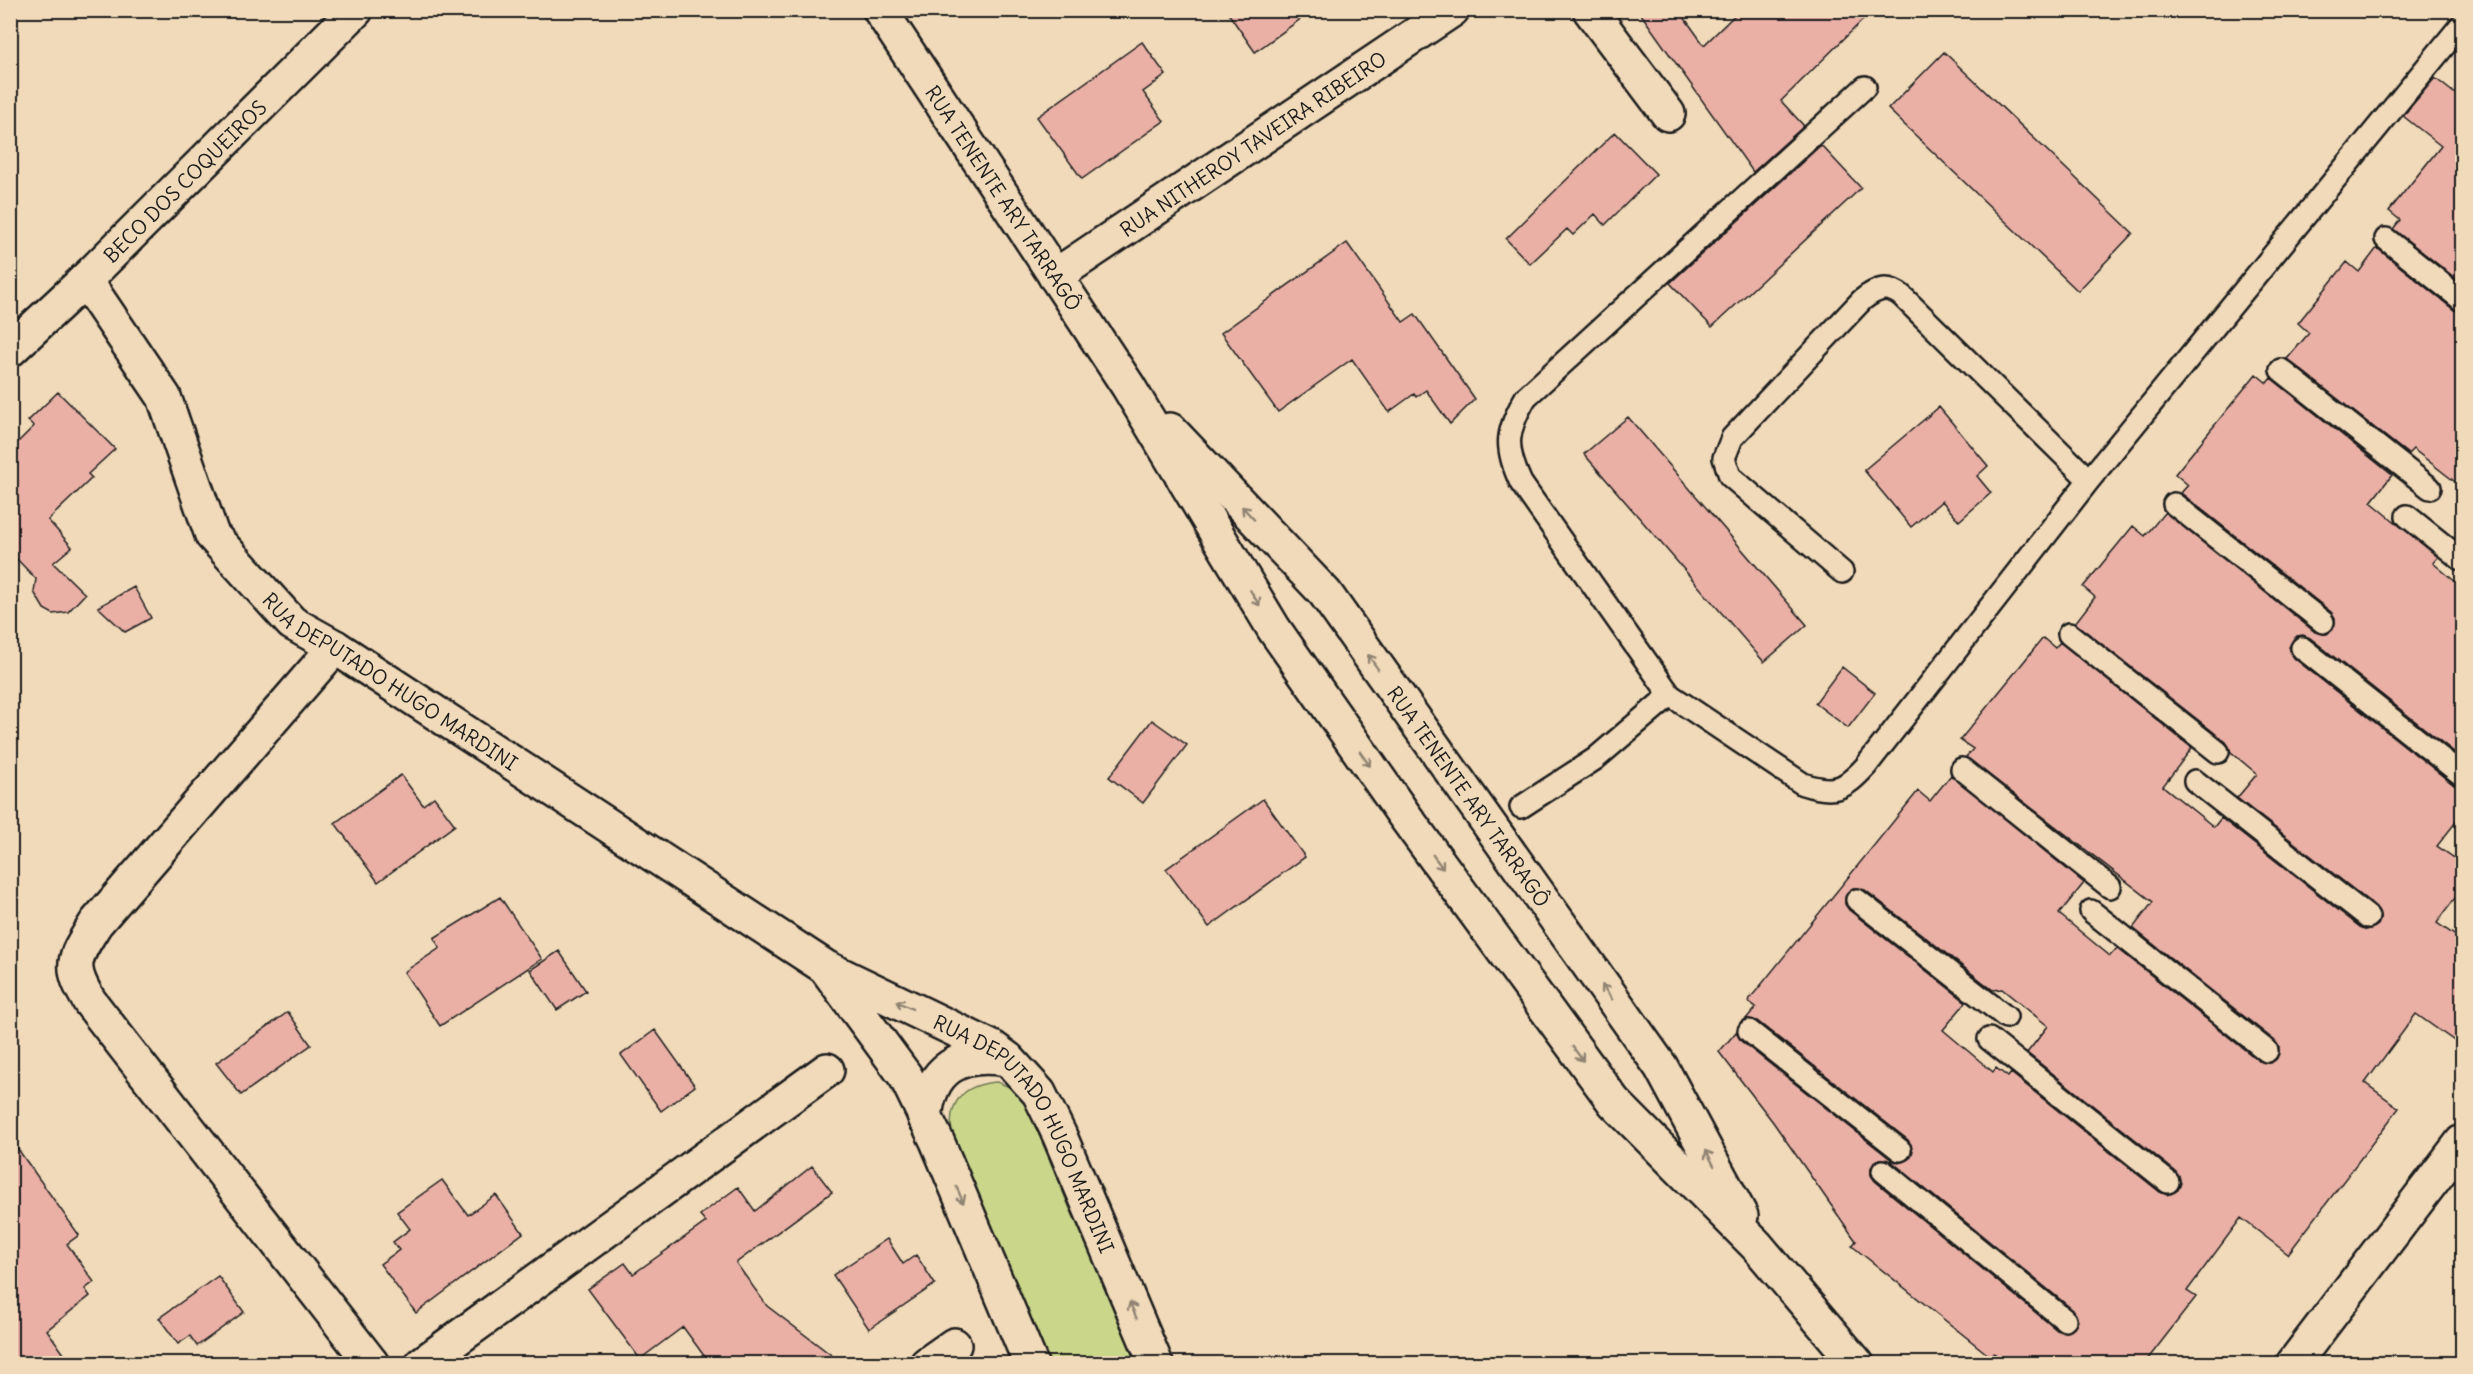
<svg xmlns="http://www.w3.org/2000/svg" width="2473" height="1374" font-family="Delius,sans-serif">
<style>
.green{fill:#cad78b;stroke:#737a54;stroke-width:1.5}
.building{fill:#eab0a5;stroke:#1c1c1c;stroke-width:1.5;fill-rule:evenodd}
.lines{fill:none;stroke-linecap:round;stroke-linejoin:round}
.lane-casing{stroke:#1c1c1c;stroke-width:26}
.street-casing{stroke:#1c1c1c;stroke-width:38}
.secondary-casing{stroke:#1c1c1c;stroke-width:38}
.lane{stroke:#f1daba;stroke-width:21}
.street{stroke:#f1daba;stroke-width:33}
.secondary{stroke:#f1daba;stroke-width:33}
.oneway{stroke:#918473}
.labels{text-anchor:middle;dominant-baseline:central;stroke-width:6;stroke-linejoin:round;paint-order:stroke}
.street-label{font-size:20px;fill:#1c1c1c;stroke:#f1daba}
</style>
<rect width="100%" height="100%" fill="#f1daba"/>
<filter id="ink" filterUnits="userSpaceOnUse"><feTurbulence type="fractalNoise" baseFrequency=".0167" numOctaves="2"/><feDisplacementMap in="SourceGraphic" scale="12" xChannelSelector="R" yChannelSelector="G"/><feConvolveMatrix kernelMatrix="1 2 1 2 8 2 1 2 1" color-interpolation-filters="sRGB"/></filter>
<g filter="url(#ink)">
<!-- green -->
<path class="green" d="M997,1082L1012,1088L1024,1099L1070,1209L1142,1363H1048L989,1231L952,1133C947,1100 966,1084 997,1082Z"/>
<!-- building -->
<path class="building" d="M1226,10H1313L1255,52Z
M1638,10H1679L1704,45L1740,10H1873L1781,101L1804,126L1753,172Z
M1142,42L1166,75L1143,92L1164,121L1082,179L1037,117Z
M1944,52L2133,233L2078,291L1888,109Z
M2435,78L2463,100V284L2393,229L2400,220L2389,211L2441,146L2403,116Z
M1615,132L1656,174L1605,225L1595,214L1573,235L1567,229L1530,264L1506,239Z
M1821,145L1861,188L1712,327L1670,283Z
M1347,243L1403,322L1415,314L1475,399L1450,424L1426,390L1416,397L1414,394L1389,412L1352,359L1278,412L1221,333Z
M2377,248L2454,310L2463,312V488L2413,449L2408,454L2287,359L2309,333L2298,323L2347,262L2359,272Z
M2256,374L2267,383L2271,378L2392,475L2371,502L2438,557L2433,563L2463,588V759L2310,638L2303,635L2297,636L2289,647L2294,658L2454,785L2463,787V813L2437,846L2463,864V887L2437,923L2463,941V1047L2416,1014L2365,1083L2399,1108L2288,1254L2241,1218L2187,1291L2196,1297L2144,1364H2007L1994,1353L1991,1357L1852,1246L1856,1241L1773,1122L1719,1052L1737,1031L1741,1041L1892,1160L1899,1163L1910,1158L1913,1151L1908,1140L1757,1021L1746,1019L1756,1007L1748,1001L1918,791L1930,801L1951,775L2084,883L2059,914L2110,956L2117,948L2259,1061L2271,1063L2277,1058L2279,1047L2275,1041L2133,928L2153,902L1966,757L1973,749L1960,740L2043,638L2055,648L2060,642L2192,748L2163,786L2214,827L2221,818L2360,927L2367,930L2378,925L2381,918L2376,907L2237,798L2257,774L2231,752L2226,742L2075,623L2095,597L2083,587L2133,526L2145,536L2165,512L2315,632L2327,634L2333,629L2335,618L2331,612L2181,493L2188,485L2175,474ZM1853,888L1865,890L1993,990L2002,989L2048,1026L2027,1053L2176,1172L2181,1183L2178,1190L2167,1195L2160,1192L2011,1073L2008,1077L1996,1068L1993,1072L1943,1030L1966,1002L1849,910L1845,904V898ZM1879,1159L1891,1161L2073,1310L2078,1321L2074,1328L2064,1333L2057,1330L1875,1181L1871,1175V1168Z
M58,392L115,449L88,474L92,478L48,520L72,547L53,563L85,594L68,612L53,614L44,609L34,592L36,579L12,554L10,556V450L34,426L28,421Z
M1939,407L1988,466L1977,476L1991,493L1959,521L1942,501L1911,527L1864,470Z
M1628,417L1807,625L1764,662L1584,454Z
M134,587L151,618L125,632L98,607Z
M1842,667L1875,693L1848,728L1815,703Z
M1152,720L1187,745L1143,803L1109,777Z
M401,775L423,805L434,797L455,825L378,882L335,823Z
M1263,799L1305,857L1209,927L1166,869Z
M500,897L542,959L440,1026L404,972L440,948L434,938Z
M559,951L586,991L557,1010L530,970Z
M288,1012L311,1045L241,1095L216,1063Z
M655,1030L695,1086L661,1111L621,1055Z
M10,1138L79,1235L67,1244L94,1282L85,1289L90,1296L47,1330L71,1364H10Z
M812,1166L832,1192L736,1263L767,1306L843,1364H710L683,1327L640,1359L588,1289L625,1263L633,1274L706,1222L700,1215L738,1187L755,1211Z
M442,1180L468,1215L496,1195L523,1233L416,1313L380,1264L399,1250L393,1242L410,1229L397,1212Z
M887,1239L903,1264L916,1255L935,1284L869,1329L833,1275Z
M218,1276L244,1312L197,1346L190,1336L178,1344L159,1318Z"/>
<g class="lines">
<!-- lane casing -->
<g class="lane-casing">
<path id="lane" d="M2386,239L2462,300
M2281,370L2430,488
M2174,504L2323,622
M2407,516L2462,560
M1842,572L1730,476L1724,458L1732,438L1862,300C1876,289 1887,284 1902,296L2089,480
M2069,634L2218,752
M2302,648L2462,775
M1670,695L1521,483C1504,447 1506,431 1526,397L1865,87
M1962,769L2110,887
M2195,781L2368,917
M1521,807L1595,759L1670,695L1803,784C1834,794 1844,790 1866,766L2089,480L2462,24
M1857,900L2006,1017
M2091,911L2267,1051
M1749,1031L1900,1150
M1989,1039L2168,1182
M1883,1171L2065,1320"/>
</g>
<!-- street casing -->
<g class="street-casing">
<g id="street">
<path d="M1590,10L1668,114"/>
<path id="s1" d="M1055,276L1452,10"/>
<path id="s2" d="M85,280L164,397L212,535L292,623L335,647L825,967L993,1048L1008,1059L1039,1093L1059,1134L1156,1364"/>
<path d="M335,647L96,923C74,958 67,965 90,1002L372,1364"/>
<path d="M828,971L906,1077L937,1141L1031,1364"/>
<path d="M925,1118C930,1067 960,1052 1006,1059"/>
<path d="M422,1364L827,1070"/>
<path d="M927,1364L954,1345"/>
<path d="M2293,1364L2462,1142"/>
</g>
</g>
<!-- secondary casing -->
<g class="secondary-casing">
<g id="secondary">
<path id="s3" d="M880,10L1128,386L1274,629L1404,815L1614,1102L1757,1246L1857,1364"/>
<path id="s4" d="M10,350L85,280L356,10"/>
<path id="s5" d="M1170,430L1325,593L1661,1067L1741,1216"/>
</g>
</g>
<!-- lane -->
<use href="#lane" class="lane"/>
<!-- street -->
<use href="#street" class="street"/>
<!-- secondary -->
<use href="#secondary" class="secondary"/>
</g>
<!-- one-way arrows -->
<defs><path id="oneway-shaft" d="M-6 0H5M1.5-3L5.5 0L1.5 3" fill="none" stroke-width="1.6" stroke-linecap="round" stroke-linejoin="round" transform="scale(1.5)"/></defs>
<g class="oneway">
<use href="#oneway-shaft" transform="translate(1248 513) rotate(-133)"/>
<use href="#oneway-shaft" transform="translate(1255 598) rotate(59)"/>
<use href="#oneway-shaft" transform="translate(1373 662) rotate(-125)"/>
<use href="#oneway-shaft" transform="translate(1365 759) rotate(55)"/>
<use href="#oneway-shaft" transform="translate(1438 862) rotate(54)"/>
<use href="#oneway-shaft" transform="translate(1607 992) rotate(-125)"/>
<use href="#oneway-shaft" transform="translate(904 1005) rotate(-154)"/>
<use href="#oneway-shaft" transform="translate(1578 1054) rotate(54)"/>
<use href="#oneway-shaft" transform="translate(1710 1158) rotate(-118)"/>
<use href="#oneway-shaft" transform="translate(960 1195) rotate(67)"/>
<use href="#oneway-shaft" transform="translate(1133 1310) rotate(-113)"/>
</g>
</g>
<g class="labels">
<!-- street labels -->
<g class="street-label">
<text stroke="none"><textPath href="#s1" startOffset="238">RUA NITHEROY TAVEIRA RIBEIRO</textPath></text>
<text stroke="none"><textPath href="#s4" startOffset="243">BECO DOS COQUEIROS</textPath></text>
<text stroke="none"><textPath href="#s3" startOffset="225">RUA TENENTE ARY TARRAGÔ</textPath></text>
<text stroke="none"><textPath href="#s2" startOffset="520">RUA DEPUTADO HUGO MARDINI</textPath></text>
<text stroke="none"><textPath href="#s5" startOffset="474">RUA TENENTE ARY TARRAGÔ</textPath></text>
<text stroke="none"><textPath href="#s2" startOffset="1314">RUA DEPUTADO HUGO MARDINI</textPath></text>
</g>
</g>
<!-- margin -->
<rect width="2473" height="1374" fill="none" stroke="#f1daba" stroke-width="36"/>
<rect x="18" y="18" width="2437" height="1338" fill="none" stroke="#1c1c1c" stroke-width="2" filter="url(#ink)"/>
</svg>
